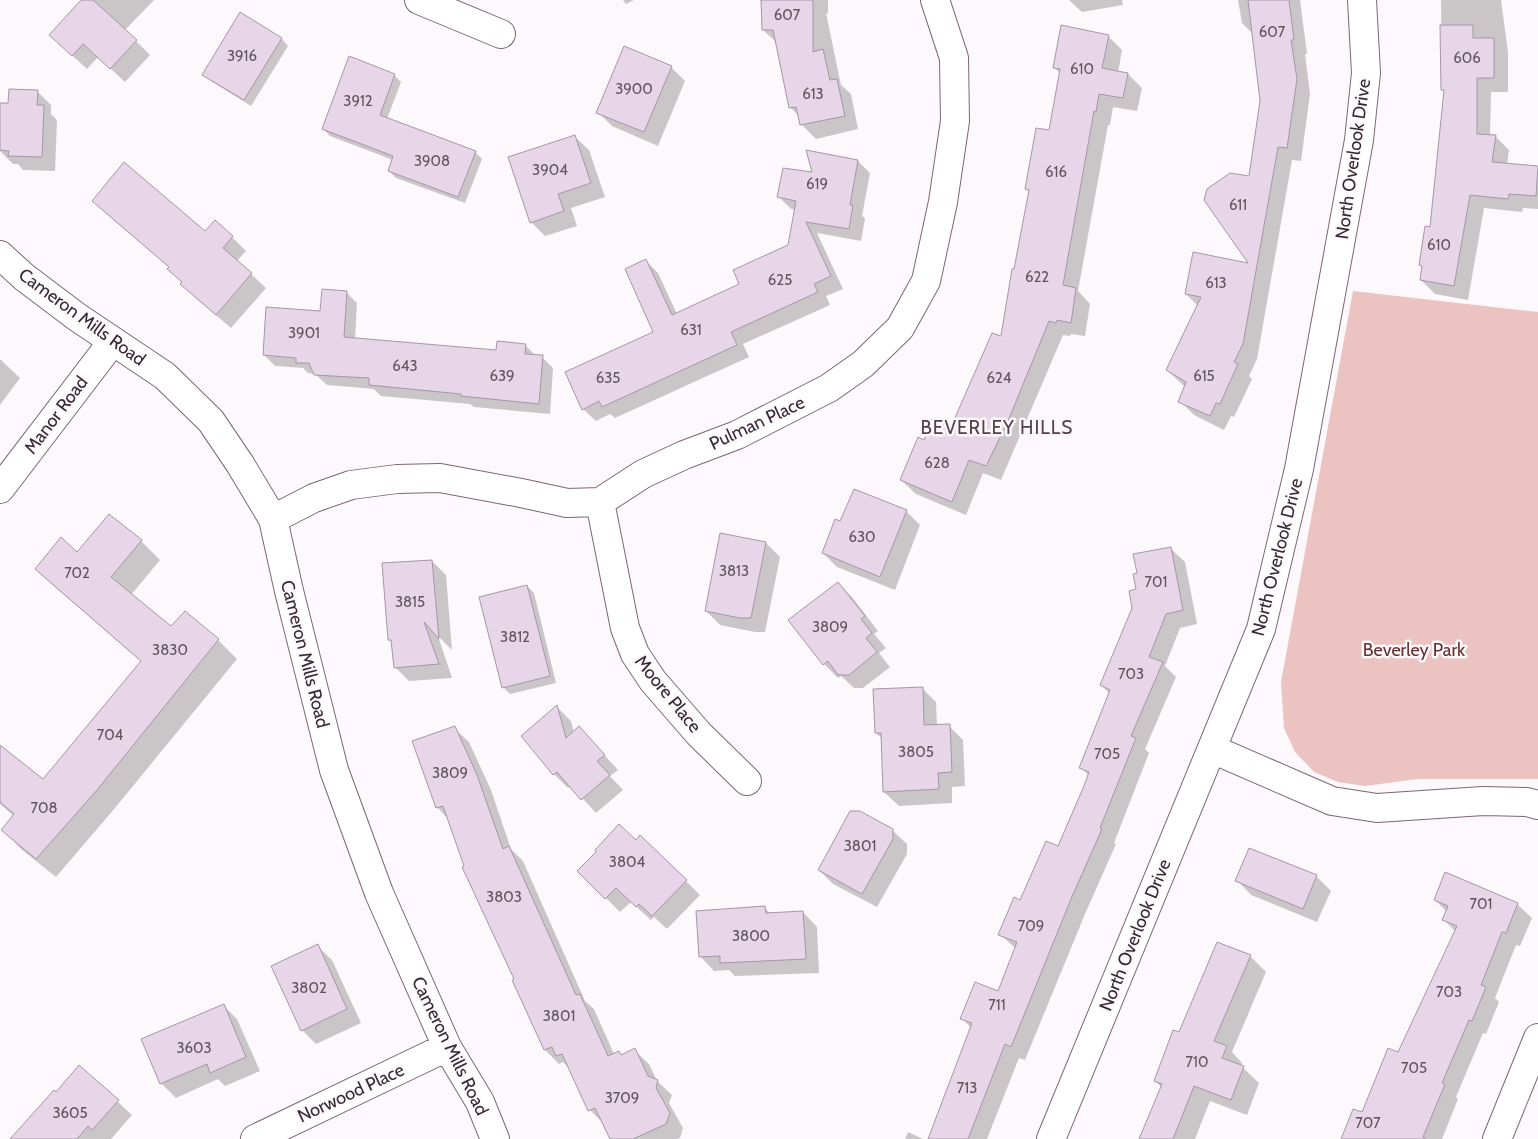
<svg xmlns="http://www.w3.org/2000/svg" width="1538" height="1139" font-family="Cabin,sans-serif">
<style>
.green{fill:#ebc3c0}
.shadow{fill:#0003}
.building{fill:#e7d5e8;stroke:#a696a8}
.lines{fill:none;stroke-linecap:round;stroke-linejoin:round}
.minor-casing{stroke:#7c6773;stroke-width:30}
.minor{stroke:#fff;stroke-width:28}
.labels{text-anchor:middle;dominant-baseline:central;stroke-width:5;stroke-linejoin:round;paint-order:stroke}
.number-label{font-size:15px;fill:#61565e}
.street-label{font-size:18px;fill:#342b30;stroke:#fdf8fb}
.park-label{font-size:18px;fill:#66302f;stroke:#fdf8fb}
.neighbourhood-label{font-size:19px;letter-spacing:1px;fill:#54414c;stroke:#fdf8fb}
</style>
<rect width="100%" height="100%" fill="#fdf8fb"/>
<!-- green -->
<path class="green" d="M1353,291L1538,312V779H1417L1365,786L1338,782L1314,772L1295,752L1284,728L1281,682Z"/>
<!-- shadow -->
<path class="shadow" d="M83,0H154L125,30L150,55L125,82L98,57L87,69L65,49Z
M623,0H634L626,4Z
M763,0H828V14L826,13L841,85L851,94L858,129L816,139L802,125L800,117L790,107L777,43L763,30Z
M1069,0H1122L1123,5L1082,12Z
M1238,0H1300L1307,54H1305L1310,94L1301,161L1292,160L1257,359L1249,376L1252,379L1234,417L1231,416L1224,430L1194,415L1180,401L1185,387L1167,370L1198,306L1186,294L1250,265V178L1261,101L1253,34L1242,23Z
M1441,0H1501L1508,52V92H1491L1490,136H1495L1509,150L1507,165L1538,167V209L1523,208L1522,212L1484,208L1468,300L1435,294L1421,280L1423,268L1420,265L1431,229L1445,92L1442,90Z
M241,14L282,39L288,46L251,106L211,81L204,75Z
M1108,36L1122,50L1118,73L1128,74L1142,88L1137,111L1113,107L1110,125H1108L1078,291L1090,304L1085,336L1071,334L1070,336L1063,335L1001,480L983,473L966,515L916,494L901,480L925,441L952,429L1002,338L1030,192L1027,189L1050,131L1061,74L1054,67Z
M671,67L685,81L658,146L612,126L598,112Z
M394,75L401,82L387,119L475,152L482,159L465,203L396,178L389,171L393,160L330,136L323,129Z
M37,91L51,105V114L57,120L55,171L23,170L18,164H13L0,151V117L9,104Z
M574,136L589,150L605,197L571,208L577,226L545,236L531,222Z
M858,161L870,173L862,216L865,218L861,241L817,233L843,289L826,296L830,305L743,344L749,357L615,418L610,414L596,421L583,409L655,332L646,261L658,273L677,314L741,285L789,246L796,210L791,209L779,197L813,173Z
M94,201L205,232L232,237L246,251L237,261L266,288L231,328L196,298L170,268L108,215Z
M346,292L357,303L355,340L497,351L525,345L536,356L542,357L553,368L550,414L474,407L470,404L381,396L374,389L327,385L315,374L308,373L303,368L275,366L264,355Z
M0,359L20,378L0,405Z
M906,511L920,525L895,590L837,567L823,553L841,522Z
M110,515L141,541L160,560L131,595L171,628L218,640L237,659L115,808L56,877L21,849L3,830L14,816L0,804V745L43,780L142,662L56,588L37,569L78,554Z
M766,543L780,557L765,632H755L720,625L706,611Z
M1170,548L1185,562L1197,624L1180,628L1165,666L1176,677L1145,749L1149,753L1114,843L1116,844L1085,914L1025,1060L1019,1058L987,1139H930L971,1028L962,1018L999,992L1016,949L1000,934L1020,902L1059,848L1089,776L1081,767L1110,694L1101,685L1134,608L1138,590Z
M432,561L446,575L452,650L438,636L452,678L409,681L395,667L393,643L389,640Z
M838,583L852,597L878,631L874,634L886,648L879,653L890,667L863,688H854L841,676L838,678L824,664Z
M527,586L534,593L556,683L510,694L504,688L481,598Z
M922,688L936,702L937,726H949L963,740L965,786L952,787V803L899,806L884,792L882,739L876,733Z
M557,707L571,721L574,732L579,727L618,770L610,776L623,790L596,813L571,786L568,788L554,774Z
M454,728L469,742L491,790L511,849L523,861L585,1001L594,1009L614,1054L619,1052L622,1056L634,1050L649,1064L657,1081L672,1095L669,1103L683,1128L680,1138L677,1139H612L604,1124L590,1110L570,1069L563,1062L559,1064L545,1050L466,867L449,820L437,807Z
M892,830L907,844V854L877,907L833,884L819,870Z
M636,842L686,881L700,895L667,929L654,917L651,920L631,902L620,912L579,871Z
M1250,849L1316,876L1331,891L1317,922L1251,895L1237,880Z
M1435,900L1517,904L1532,918L1520,946L1516,945L1495,998L1499,1002L1486,1034L1483,1033L1456,1097L1458,1099L1442,1139H1343L1363,1114L1399,1054L1456,932L1444,920L1447,912Z
M764,907L771,914L803,912L817,927L819,973L735,976L729,970L714,971L700,956Z
M317,946L332,960L361,1023L316,1044L302,1030Z
M1250,956L1266,972L1232,1052L1242,1063L1241,1066L1259,1083L1247,1115L1210,1101L1195,1139H1140L1162,1088L1155,1081L1180,1034Z
M223,1005L237,1019L260,1071L225,1086L218,1079L176,1098L161,1083L143,1040Z
M80,1067L132,1115L111,1139H32L56,1093Z
M908,1132L923,1139H905Z"/>
<!-- building -->
<path class="building" d="M81,0H93L137,40L110,69L83,44L72,56L49,35Z
M761,0H813V52L823,49L830,80L837,79L845,116L800,125L796,107L789,108L773,30H762Z
M1248,0H1289L1294,40H1291L1297,79L1287,148L1278,147L1243,344L1234,362L1238,364L1220,404L1216,403L1210,416L1178,402L1186,382L1166,370L1201,297L1185,294L1193,252L1248,263L1204,200L1207,189L1230,173L1249,176L1260,101Z
M240,12L282,38L244,100L202,75Z
M1061,25L1109,35L1102,68L1128,73L1123,98L1099,94L1096,112L1094,111L1063,285L1076,288L1071,323L1057,320L1056,323L1049,321L1008,421L986,466L969,460L952,502L900,480L918,437L924,440L932,419L951,427L992,333L1001,336L1012,269H1014L1029,190L1025,189L1036,128L1049,130L1060,69L1053,68Z
M1440,25H1473V38H1494V78H1477V134L1496,135L1492,162L1538,166L1536,196L1509,194L1508,199L1470,195L1454,286L1420,280L1422,266L1419,265L1425,226L1430,227L1444,90H1441Z
M624,46L672,66L644,132L596,113Z
M349,56L395,74L380,115L476,151L458,197L388,171L393,156L322,129Z
M9,89L38,90L37,105H44L42,157L8,156L9,151L0,150V103H8Z
M575,135L591,183L558,194L564,211L530,223L508,157Z
M806,150L858,160L850,205H853L849,229L806,222L831,276L814,284L818,292L731,332L737,345L602,407L599,401L582,410L565,372L653,332L625,269L646,259L672,315L739,284L733,270L788,245L796,201L777,197L783,168L812,172Z
M124,162L205,231L215,220L233,236L223,248L252,273L216,315L180,284L182,282L167,269L169,267L92,201Z
M322,289L347,291L344,337L496,350L497,341L526,344L525,354L543,355L539,404L461,396V394L369,385V378L314,375L309,363H296V358L263,355L266,307L320,311Z
M854,489L907,510L880,577L822,553L835,519L840,521Z
M109,514L142,540L111,577L171,626L185,611L219,639L97,790L36,859L1,830L14,814L0,802V745L43,779L141,661L35,569L61,537L77,552Z
M720,533L766,542L751,618H740L705,611Z
M1171,547L1183,610L1166,614L1149,657L1163,662L1131,736L1136,738L1100,828L1102,829L1071,899L1011,1047L1005,1044L968,1139H928L972,1023L960,1019L975,982L998,991L1017,942L998,935L1014,897L1020,900L1046,841L1058,846L1084,786L1089,772L1079,768L1110,690L1100,685L1132,608L1129,591L1136,589L1133,574L1137,573L1133,554Z
M432,560L439,639L424,622L439,664L394,668L391,640H388L382,563Z
M838,582L865,616L861,619L872,633L866,638L877,652L849,675H838L828,661L823,665L788,620Z
M527,585L550,676L502,688L479,597Z
M923,687L924,725L950,724L952,772L938,773L939,789L883,792L881,733H875L873,689Z
M557,705L566,738L579,726L605,755L597,761L610,775L581,800L557,772L553,775L521,736Z
M455,726L477,775L503,849L509,846L576,995L580,994L608,1056L619,1051L621,1055L635,1048L648,1076L658,1080L656,1088L670,1113L666,1124L633,1139H610L595,1108L588,1111L562,1054L556,1056L552,1047L544,1050L512,980L514,979L462,867L464,866L443,806L436,808L412,741Z
M850,811H860L893,829V839L862,894L818,870Z
M619,824L636,840L640,835L687,880L652,916L639,904L636,907L616,888L605,899L577,871L596,852L595,850Z
M1249,848L1317,875L1303,909L1235,881Z
M1445,872L1518,903L1506,933L1502,932L1481,985L1486,987L1472,1021L1469,1020L1442,1083L1445,1084L1423,1137L1426,1139H1341L1353,1109L1362,1112L1388,1048L1398,1052L1457,926L1442,920L1448,906L1434,900Z
M765,906L766,913L803,911L806,959L720,963V956L699,957L696,911Z
M1217,942L1251,955L1214,1041L1227,1046L1222,1058L1244,1066L1231,1100L1194,1086L1173,1139H1139L1162,1084L1154,1081L1173,1030L1179,1032Z
M318,944L347,1009L301,1031L271,966Z
M224,1004L246,1057L210,1073L207,1064L160,1084L141,1039Z
M79,1065L119,1100L92,1130L88,1126L77,1139H10L54,1090L56,1092Z"/>
<g class="lines">
<!-- minor casing -->
<g class="minor-casing">
<path id="minor" d="M419,0L501,34
M0,255L24,277L77,317L165,376L211,421L240,464L273,519L289,591L334,770L379,893L447,1047L480,1102L495,1139
M0,489L113,341
M600,502L625,628L635,654L653,681L699,734L747,781
M273,519L314,498L351,485L397,479L440,478L521,493L567,503L600,502L643,474L684,455L737,435L829,388L863,364L900,328L926,281L943,202L955,121L954,58L935,0
M1212,749L1332,801L1377,808L1483,801L1527,802L1538,805
M255,1139L447,1047
M1051,1139L1261,629L1299,469L1359,140L1366,73L1362,0
M1497,1139L1538,1038"/>
</g>
<!-- minor -->
<use href="#minor" class="minor"/>
</g>
<g class="labels">
<!-- number labels -->
<g class="number-label">
<text x="787" y="15">607</text>
<text x="1272" y="32">607</text>
<text x="242" y="56">3916</text>
<text x="1467" y="58">606</text>
<text x="1082" y="69">610</text>
<text x="634" y="89">3900</text>
<text x="813" y="94">613</text>
<text x="358" y="101">3912</text>
<text x="432" y="161">3908</text>
<text x="550" y="170">3904</text>
<text x="1056" y="172">616</text>
<text x="817" y="184">619</text>
<text x="1238" y="205">611</text>
<text x="1439" y="245">610</text>
<text x="1037" y="277">622</text>
<text x="780" y="280">625</text>
<text x="1216" y="283">613</text>
<text x="691" y="330">631</text>
<text x="304" y="333">3901</text>
<text x="405" y="366">643</text>
<text x="502" y="376">639</text>
<text x="1204" y="376">615</text>
<text x="608" y="378">635</text>
<text x="999" y="378">624</text>
<text x="937" y="463">628</text>
<text x="862" y="537">630</text>
<text x="734" y="571">3813</text>
<text x="77" y="573">702</text>
<text x="1156" y="582">701</text>
<text x="410" y="602">3815</text>
<text x="830" y="627">3809</text>
<text x="515" y="637">3812</text>
<text x="170" y="650">3830</text>
<text x="1131" y="674">703</text>
<text x="110" y="735">704</text>
<text x="916" y="752">3805</text>
<text x="1107" y="754">705</text>
<text x="450" y="773">3809</text>
<text x="44" y="808">708</text>
<text x="860" y="846">3801</text>
<text x="627" y="862">3804</text>
<text x="504" y="897">3803</text>
<text x="1481" y="904">701</text>
<text x="1031" y="926">709</text>
<text x="751" y="936">3800</text>
<text x="309" y="988">3802</text>
<text x="1449" y="992">703</text>
<text x="997" y="1005">711</text>
<text x="559" y="1016">3801</text>
<text x="194" y="1048">3603</text>
<text x="1197" y="1062">710</text>
<text x="1414" y="1068">705</text>
<text x="967" y="1088">713</text>
<text x="622" y="1098">3709</text>
<text x="70" y="1113">3605</text>
<text x="1368" y="1123">707</text>
</g>
<!-- street labels -->
<g class="street-label">
<text transform="translate(1353 159) rotate(-82)">North Overlook Drive</text>
<text transform="translate(82 317) rotate(36)">Cameron Mills Road</text>
<text transform="translate(56 415) rotate(-53)">Manor Road</text>
<text transform="translate(757 423) rotate(-25)">Pulman Place</text>
<text transform="translate(1277 557) rotate(-76)">North Overlook Drive</text>
<text transform="translate(305 654) rotate(76)">Cameron Mills Road</text>
<text transform="translate(668 694) rotate(51)">Moore Place</text>
<text transform="translate(1135 935) rotate(-68)">North Overlook Drive</text>
<text transform="translate(450 1046) rotate(64)">Cameron Mills Road</text>
<text transform="translate(351 1093) rotate(-25)">Norwood Place</text>
</g>
<!-- park labels -->
<g class="park-label">
<text x="1414" y="650">Beverley Park</text>
</g>
<!-- neighbourhood labels -->
<g class="neighbourhood-label">
<text x="997" y="427">BEVERLEY HILLS</text>
</g>
</g>
</svg>
